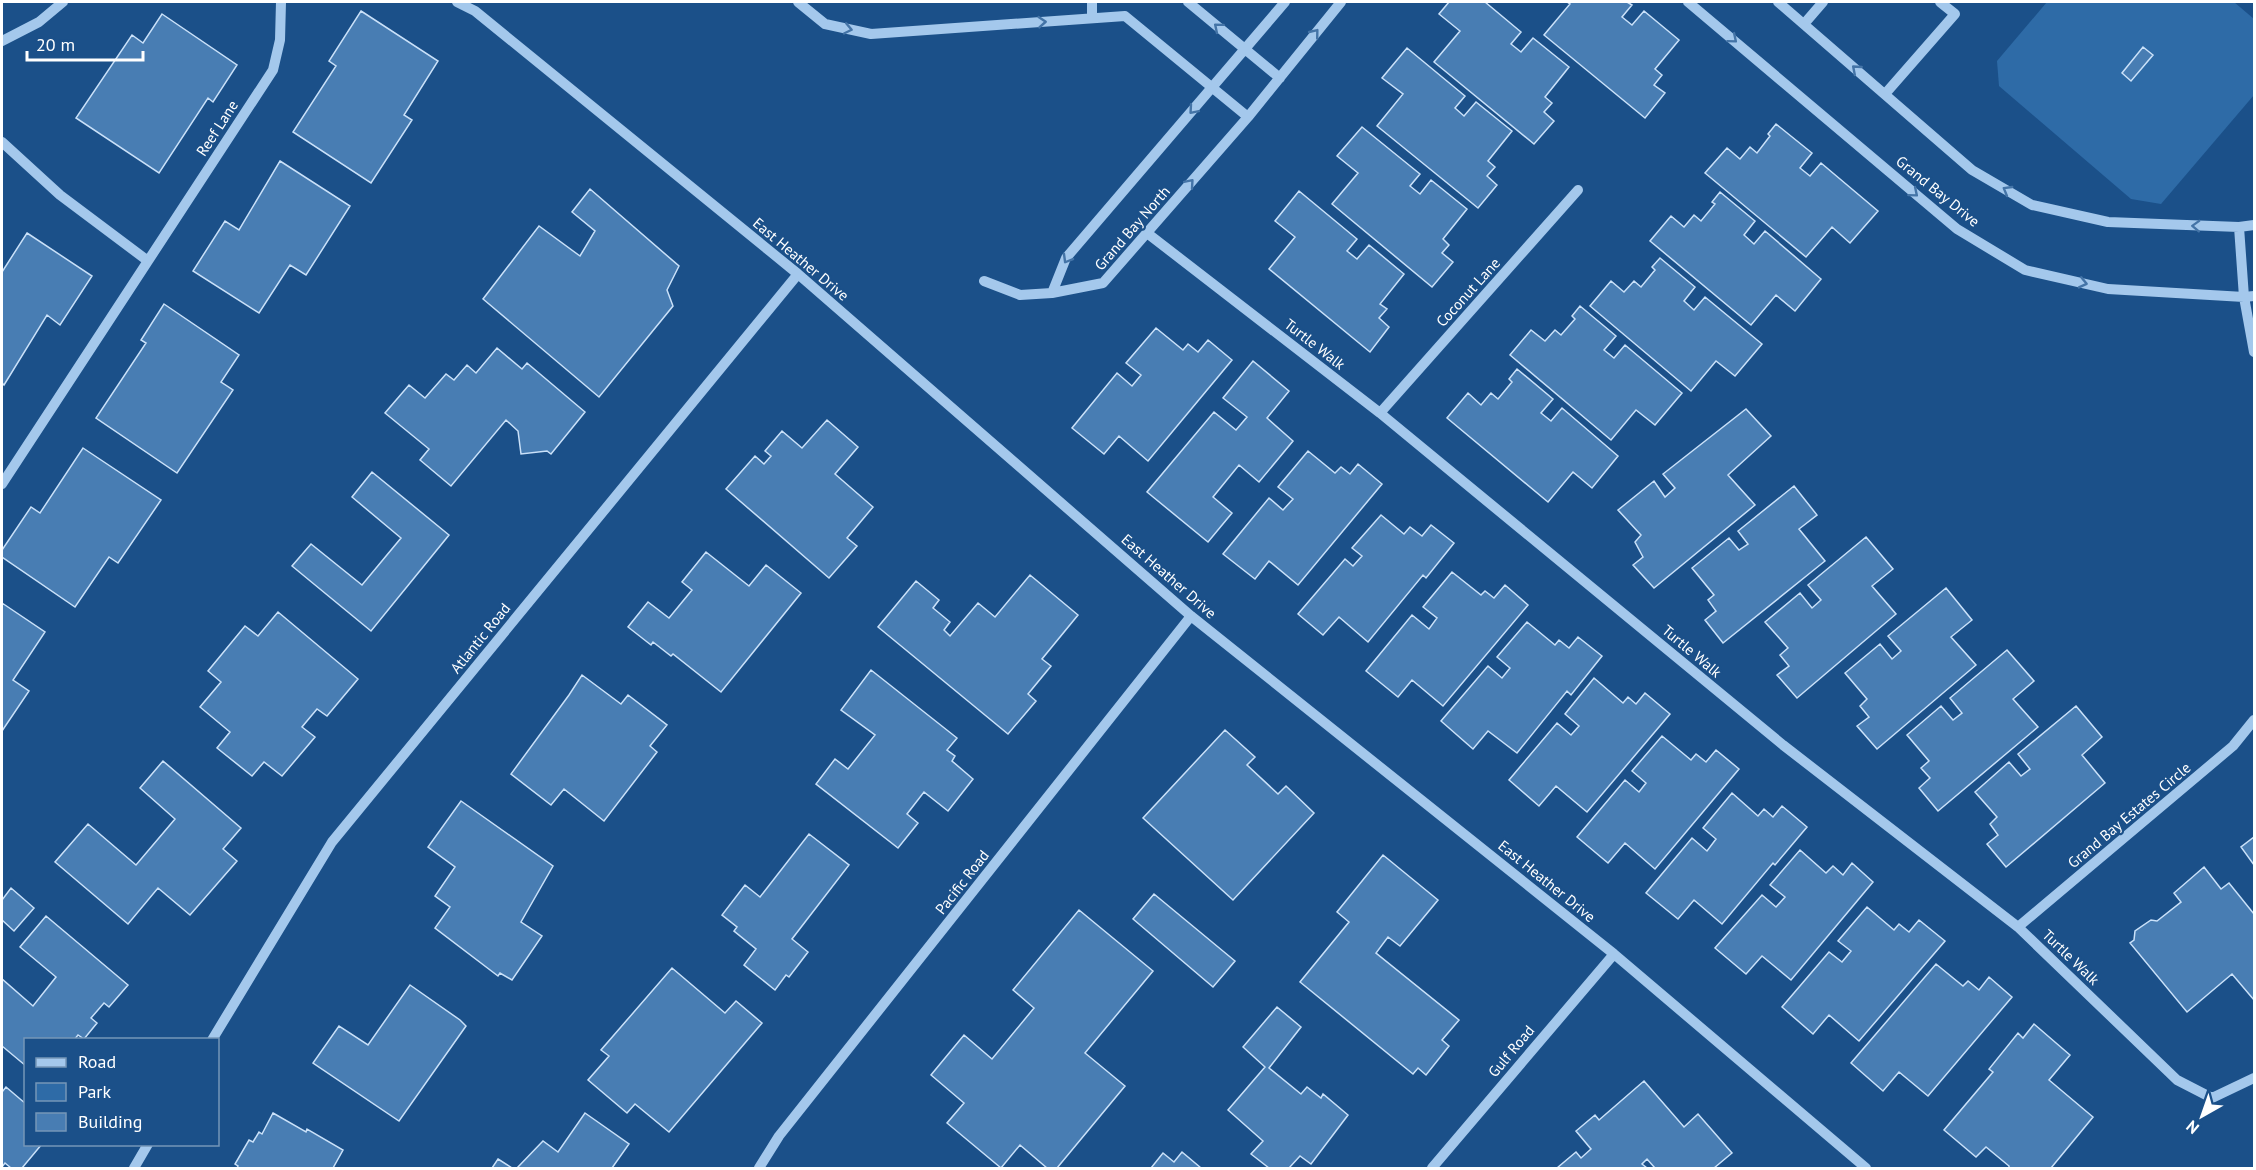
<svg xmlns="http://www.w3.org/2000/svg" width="2256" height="1170" font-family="'PT Sans',sans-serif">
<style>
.green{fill:#2e6ba7}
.building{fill:#487db3;stroke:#cae1f9;stroke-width:1.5}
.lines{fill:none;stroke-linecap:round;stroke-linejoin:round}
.minor{stroke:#a4c8ec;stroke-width:10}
.oneway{stroke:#4474a7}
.labels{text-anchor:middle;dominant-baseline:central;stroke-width:4.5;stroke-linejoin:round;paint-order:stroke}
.street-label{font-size:15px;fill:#fff;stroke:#1b5089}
</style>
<rect width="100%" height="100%" fill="#1b5089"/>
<!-- green -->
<path class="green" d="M2047,2H2234L2254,19V95L2161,204L2131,199L1999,86L1997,61Z"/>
<!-- building -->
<path class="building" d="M1449,2H1485L1521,32L1511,44L1521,52L1533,38L1569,67L1545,97L1552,103L1544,112L1554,121L1534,144L1434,62L1460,31L1439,14Z
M1567,2H1627L1632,5L1622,17L1632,25L1644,11L1679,40L1655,69L1662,75L1654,85L1665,93L1645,118L1544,35L1570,4Z
M361,11L438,61L404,115L412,120L371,183L293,132L336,66L329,61Z
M162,14L237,65L213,102L208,98L159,173L76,118L132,35L143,43Z
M2143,47L2153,55L2131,81L2122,73Z
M1407,48L1465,96L1455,108L1464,116L1476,102L1512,131L1488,161L1495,167L1487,176L1497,185L1478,208L1377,126L1403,94L1382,78Z
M1776,124L1812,153L1800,168L1810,176L1821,163L1878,211L1850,243L1832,227L1806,257L1705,173L1727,148L1740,159L1750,147L1757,153L1770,136L1768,134Z
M1362,127L1420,174L1410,186L1420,194L1431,180L1467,209L1443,239L1449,245L1442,253L1453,262L1432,287L1332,204L1358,173L1337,156Z
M280,161L350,206L306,275L290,265L259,313L193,271L225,221L239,230Z
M590,189L679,266L667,290L673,306L599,397L483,299L539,226L580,256L595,231L572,212Z
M1299,191L1357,239L1347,251L1357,259L1369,245L1404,274L1380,304L1387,309L1379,318L1389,327L1370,352L1269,269L1295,237L1275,221Z
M1720,192L1755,221L1744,235L1754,244L1765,231L1821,279L1795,311L1776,295L1751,325L1650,241L1671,216L1684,227L1694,215L1701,221L1715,204L1712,202Z
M27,233L92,276L60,325L47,315L4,385L2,383V272Z
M1660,258L1695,287L1684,301L1694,310L1705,297L1762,344L1735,376L1716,361L1691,391L1590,306L1611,281L1624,292L1634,281L1641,287L1655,270L1652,267Z
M164,304L239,355L221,382L233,390L177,473L96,418L146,343L141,340Z
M1580,306L1616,336L1604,350L1614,358L1625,345L1682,393L1655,425L1636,410L1611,440L1510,355L1531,330L1545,341L1555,330L1561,335L1575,319L1572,316Z
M1156,328L1183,350L1188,344L1198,352L1208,340L1232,360L1148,461L1119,436L1104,454L1072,428L1117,373L1132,386L1141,375L1126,363Z
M497,348L522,369L527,363L585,412L551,454L547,451L521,454L518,431L506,420L451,486L420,460L429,449L385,413L409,385L425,398L446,374L454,380L467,365L476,373Z
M1253,361L1289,391L1267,418L1293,441L1259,482L1239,465L1213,497L1232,513L1208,542L1147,492L1214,412L1236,430L1247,417L1223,398Z
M1517,369L1553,399L1541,413L1551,421L1562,408L1618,456L1592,488L1573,472L1548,502L1447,418L1468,393L1481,405L1491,393L1498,399L1512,382L1509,379Z
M1746,409L1771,436L1728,475L1755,505L1654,588L1633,565L1643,557L1635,542L1641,535L1618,510L1654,481L1665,497L1675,488L1663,474Z
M827,420L858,447L835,474L873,507L847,538L857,546L829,578L726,489L755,456L764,464L771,456L765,451L782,431L802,448Z
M83,448L161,500L118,563L109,557L75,607L2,557V550L31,507L40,513Z
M1308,451L1335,473L1341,467L1350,474L1358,464L1382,484L1298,585L1269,561L1255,579L1223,554L1269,498L1283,510L1293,499L1278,487Z
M372,472L449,535L371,631L292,566L311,544L362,585L401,538L352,497Z
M1794,486L1817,515L1799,529L1825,561L1723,643L1705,620L1716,611L1708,600L1714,595L1692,568L1729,538L1739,550L1748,544L1738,531Z
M1381,515L1404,534L1410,527L1422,536L1431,525L1454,543L1426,578L1423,575L1368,642L1339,617L1323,635L1298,614L1345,559L1353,566L1362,556L1352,548Z
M1866,537L1893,569L1872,586L1896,614L1797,698L1777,675L1789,666L1780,655L1788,648L1765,622L1800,593L1812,608L1821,600L1808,585Z
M706,552L749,586L766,565L801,593L721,692L673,654L671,656L653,642L651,645L628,627L648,602L669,618L692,590L682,582Z
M1452,572L1481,595L1485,591L1494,598L1505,585L1528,605L1443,706L1412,680L1398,697L1366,671L1412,615L1429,629L1437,618L1423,607Z
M1030,575L1078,615L1042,659L1051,666L1028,694L1036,701L1008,734L878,627L916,581L939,600L933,608L950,622L944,630L950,636L978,603L995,617Z
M1946,588L1972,620L1951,637L1976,665L1877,749L1857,726L1869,717L1860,706L1867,699L1845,673L1880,644L1892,659L1901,651L1888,636Z
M2,603L45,632L13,680L29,691L2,731Z
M278,612L358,679L327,716L317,709L302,727L315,737L282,776L264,762L252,776L217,748L230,732L200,707L221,682L208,671L245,626L258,636Z
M1527,622L1555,645L1559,640L1569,648L1578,637L1602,656L1571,695L1567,691L1517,753L1488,731L1473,749L1441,721L1488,666L1502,678L1510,668L1497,657Z
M2007,650L2034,681L2013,699L2038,727L1938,811L1919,788L1930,778L1921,768L1929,761L1907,735L1941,706L1953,720L1962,713L1950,698Z
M871,670L957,738L947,750L955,756L952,761L973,779L948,811L924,792L907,814L918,823L898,848L816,784L835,759L848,769L875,735L841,710Z
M582,675L621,704L628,695L667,725L650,746L657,752L604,821L564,789L551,805L511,774L569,695Z
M1594,678L1623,703L1628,697L1636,704L1645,693L1670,714L1587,812L1556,786L1539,806L1509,780L1557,723L1571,735L1579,726L1565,714Z
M2076,706L2102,737L2082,755L2105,783L2006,867L1987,844L1998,835L1990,824L1997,817L1975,792L2009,762L2021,776L2030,769L2018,754Z
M1225,730L1255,757L1247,765L1278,794L1286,786L1314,813L1233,900L1143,818Z
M1662,736L1691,760L1696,754L1706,762L1716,750L1739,769L1655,869L1625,843L1608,863L1577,837L1625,780L1639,792L1646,783L1632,771Z
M163,761L241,828L223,849L237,861L190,915L158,888L128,924L55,862L88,824L136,865L175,819L140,788Z
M1732,793L1758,816L1764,809L1773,817L1782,806L1807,827L1775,865L1773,863L1722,924L1694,900L1678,919L1646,893L1692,838L1707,851L1716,839L1703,828Z
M461,801L553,866L521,922L542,936L512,980L500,973L498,976L435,928L450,907L435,896L455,867L428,847Z
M809,834L849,865L792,939L808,952L789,977L786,975L775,990L744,965L756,949L734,931L737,927L722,915L745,885L760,897Z
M2254,837V865L2241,847Z
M1800,850L1826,873L1833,866L1843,875L1852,863L1873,882L1791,980L1762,956L1746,974L1715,948L1762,895L1776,907L1785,897L1770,885Z
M1383,855L1438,900L1400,946L1388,937L1376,953L1459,1020L1442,1040L1449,1046L1426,1075L1418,1068L1413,1074L1300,982L1349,922L1337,912Z
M2204,867L2221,889L2229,883L2254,914V1000L2232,974L2187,1012L2130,943L2134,940L2135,931L2151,920L2157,921L2181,902L2174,893Z
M11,888L34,908L14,931L2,920V900Z
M1154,894L1235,961L1213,987L1133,919Z
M1867,907L1894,930L1899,924L1909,932L1919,920L1945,941L1859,1041L1829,1015L1813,1034L1782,1007L1829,952L1842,962L1851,951L1838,941Z
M1079,910L1153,971L1085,1053L1125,1086L1057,1168H1047L1020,1145L1001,1168L947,1123L964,1103L931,1075L964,1035L992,1059L1034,1008L1013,990Z
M46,916L128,985L109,1007L104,1003L91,1018L97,1023L84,1039L78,1035L74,1040H26V1066L2,1046V979L33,1006L56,977L20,947Z
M1936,964L1963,986L1968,981L1979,990L1989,977L2012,997L1928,1096L1899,1072L1883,1091L1851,1063Z
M672,968L725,1013L736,1001L762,1023L669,1132L635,1104L627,1113L588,1080L609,1056L601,1050Z
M410,985L460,1020L466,1026L399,1121L313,1063L339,1026L368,1045Z
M1277,1007L1301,1027L1269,1068L1301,1094L1307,1087L1321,1098L1323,1094L1348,1115L1311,1164L1300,1156L1289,1168H1269L1251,1154L1263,1141L1228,1110L1265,1067L1243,1047Z
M2034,1024L2070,1055L2049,1080L2093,1117L2051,1168H2009V1166L1986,1147L1976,1157L1944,1130L1993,1072L1989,1069L2018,1033L2023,1038Z
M1644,1081L1684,1127L1698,1114L1732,1153L1714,1168H1655L1647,1159L1642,1164L1647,1168H1557L1576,1152L1581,1158L1591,1149L1576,1131L1595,1115L1599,1120Z
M6,1087L26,1104V1144H42L22,1168H11L5,1163L2,1167V1092Z
M273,1113L306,1132L307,1129L343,1150L333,1168H237L238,1166L235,1164L249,1140L253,1142L259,1132L262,1134Z
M585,1113L629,1144L612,1168H517L543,1141L558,1152Z
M1182,1152L1201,1168H1151L1163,1153L1174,1162Z
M498,1159L512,1168H492Z"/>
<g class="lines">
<!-- minor -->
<path class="minor" d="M457,2L475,11L798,274L1191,616L1614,954L1866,1168
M798,2L825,24L871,34L1125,16L1248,117
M1092,2V18
M1188,2L1280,78
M1688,2L1957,229L2025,270L2108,289L2244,297L2254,296
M1778,2L1972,170L2032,205L2108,222L2239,227L2254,225
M1804,24L1823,2
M2,41L39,22L63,2
M1885,94L1955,14L1940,2
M2,142L60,195L148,261
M2239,227L2244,297L2254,352
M1147,233L1380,413L1783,745L2018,927L2177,1080L2212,1098L2254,1078
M984,281L1020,295L1052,293L1103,283L1248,117L1341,2
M1052,293L1066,258L1285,2
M1380,413L1578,190
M2,484L273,70L280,40L281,2
M2018,927L2233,746L2254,720
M212,1040L332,842L798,274
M134,1168L148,1144
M759,1168L779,1136L1191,616
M1432,1168L1614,954"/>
</g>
<!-- one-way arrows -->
<defs><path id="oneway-chevron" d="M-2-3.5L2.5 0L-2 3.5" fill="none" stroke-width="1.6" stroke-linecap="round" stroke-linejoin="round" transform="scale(1.5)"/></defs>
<g class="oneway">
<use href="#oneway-chevron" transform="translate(1042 22) rotate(-4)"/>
<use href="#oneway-chevron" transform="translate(1218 27) rotate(-140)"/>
<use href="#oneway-chevron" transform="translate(848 29) rotate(12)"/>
<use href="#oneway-chevron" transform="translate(1315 33) rotate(-51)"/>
<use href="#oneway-chevron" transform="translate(1733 39) rotate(40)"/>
<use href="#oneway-chevron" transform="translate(1856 69) rotate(-139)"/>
<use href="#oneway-chevron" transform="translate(1193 110) rotate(131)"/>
<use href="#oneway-chevron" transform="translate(1190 183) rotate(-49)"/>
<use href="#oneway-chevron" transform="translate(2007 190) rotate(-150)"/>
<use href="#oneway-chevron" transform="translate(1914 193) rotate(40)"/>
<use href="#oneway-chevron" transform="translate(2196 226) rotate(-178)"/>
<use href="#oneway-chevron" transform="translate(1067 259) rotate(120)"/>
<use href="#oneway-chevron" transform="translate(2083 283) rotate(13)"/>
</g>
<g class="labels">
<!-- street labels -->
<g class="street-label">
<text transform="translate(217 128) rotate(-57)">Reef Lane</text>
<text transform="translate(1938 191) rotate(39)">Grand Bay Drive</text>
<text transform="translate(1132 228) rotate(-49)">Grand Bay North</text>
<text transform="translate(801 259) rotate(40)">East Heather Drive</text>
<text transform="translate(1468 292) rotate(-48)">Coconut Lane</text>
<text transform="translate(1315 344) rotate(38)">Turtle Walk</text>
<text transform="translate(1169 576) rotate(41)">East Heather Drive</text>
<text transform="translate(480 638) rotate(-51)">Atlantic Road</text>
<text transform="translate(1692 651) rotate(40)">Turtle Walk</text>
<text transform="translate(2129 815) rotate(-40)">Grand Bay Estates Circle</text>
<text transform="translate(1547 881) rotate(39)">East Heather Drive</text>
<text transform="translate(962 882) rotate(-52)">Pacific Road</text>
<text transform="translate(2071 957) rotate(44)">Turtle Walk</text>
<text transform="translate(1511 1051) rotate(-50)">Gulf Road</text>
</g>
</g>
<!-- border -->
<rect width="2256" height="1170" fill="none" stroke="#ffffff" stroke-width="6"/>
<!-- legend -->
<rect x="24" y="1038" width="195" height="108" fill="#1b5089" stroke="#7696b8" stroke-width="1.5"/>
<rect x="36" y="1058" width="30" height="9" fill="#a4c8ec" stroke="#7696b8" stroke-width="1.5"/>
<text x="78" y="1068" font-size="18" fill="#ffffff">Road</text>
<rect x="36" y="1083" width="30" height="18" fill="#2e6ba7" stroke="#7696b8" stroke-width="1.5"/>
<text x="78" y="1098" font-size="18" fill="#ffffff">Park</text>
<rect x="36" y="1113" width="30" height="18" fill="#487db3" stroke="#7696b8" stroke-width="1.5"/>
<text x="78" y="1128" font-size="18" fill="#ffffff">Building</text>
<!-- north arrow -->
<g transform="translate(2202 1116) rotate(220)" stroke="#1b5089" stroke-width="4.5" paint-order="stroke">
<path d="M0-4.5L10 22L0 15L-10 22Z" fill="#ffffff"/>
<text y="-9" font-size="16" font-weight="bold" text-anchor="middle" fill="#ffffff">N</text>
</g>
<!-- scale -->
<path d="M27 51v9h116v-9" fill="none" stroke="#ffffff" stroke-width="3"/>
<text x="36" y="51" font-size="18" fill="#ffffff" stroke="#1b5089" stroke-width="4.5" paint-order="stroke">20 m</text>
</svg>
